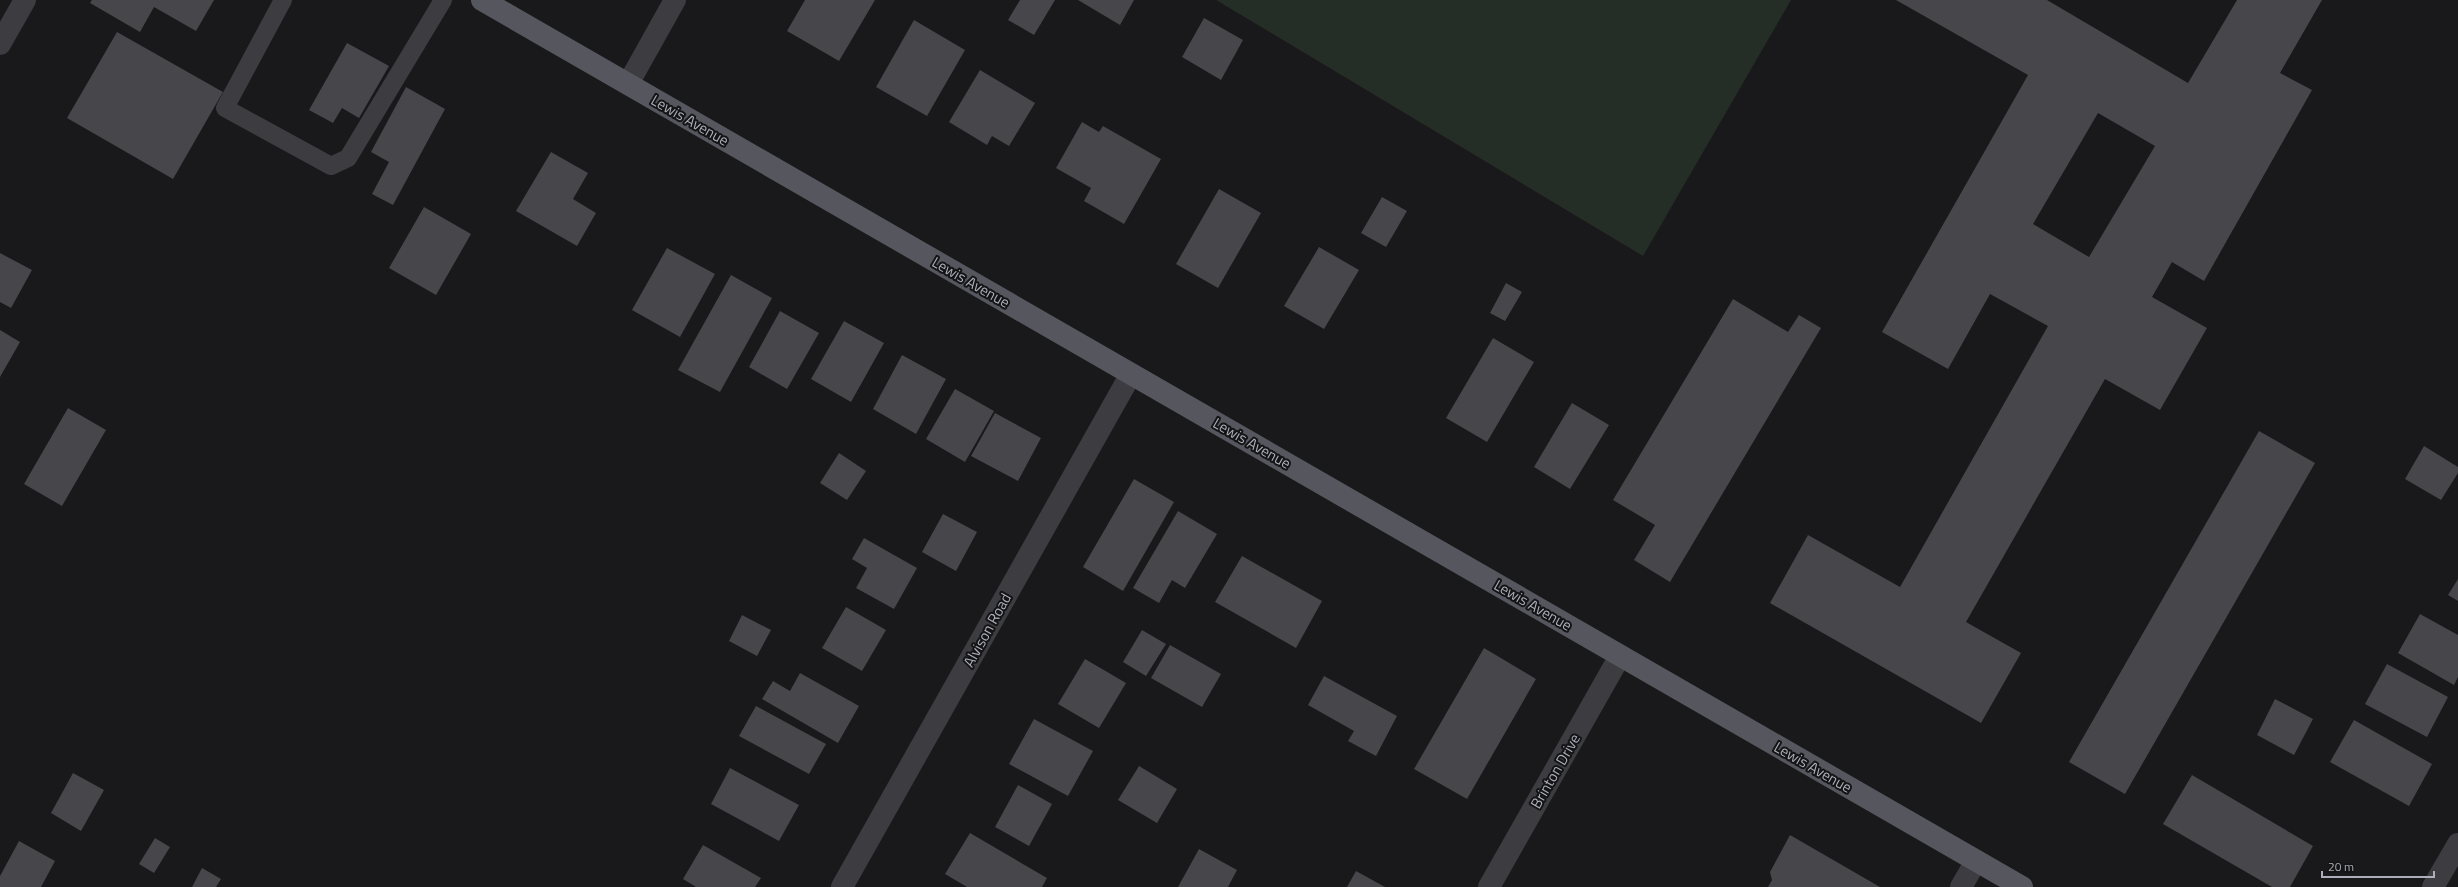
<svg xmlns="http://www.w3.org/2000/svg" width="2458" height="887" font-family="'Titillium Web',sans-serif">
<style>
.green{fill:#252d27}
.building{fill:#46464b;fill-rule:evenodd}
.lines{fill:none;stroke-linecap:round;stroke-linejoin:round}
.service{stroke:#3c3c41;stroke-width:18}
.minor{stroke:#3c3c41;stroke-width:22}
.tertiary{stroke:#3c3c41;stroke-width:22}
.primary{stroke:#56575e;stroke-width:22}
.labels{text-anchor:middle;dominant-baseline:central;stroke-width:4;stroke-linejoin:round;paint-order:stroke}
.street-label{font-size:15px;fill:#acaeb9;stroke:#141416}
</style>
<rect width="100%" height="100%" fill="#19191b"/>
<!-- green -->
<path class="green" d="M1216,0H1791L1643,256Z"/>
<!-- building -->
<path class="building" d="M92,0H214L196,31L154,7L140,32L90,3Z
M805,0H875L839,61L787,31Z
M1020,0H1055L1034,35L1008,20Z
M1078,0H1134L1120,25Z
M1896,0H2047L2188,83L2237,0H2322L2280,73L2312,90L2204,281L2172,262L2152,297L2207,328L2160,410L2105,379L1966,622L2021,653L1981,723L1770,603L1808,535L1900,587L2048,326L1990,294L1948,369L1882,332L2028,75ZM2098,113L2155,146L2089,257L2033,224Z
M1204,18L1243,40L1221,80L1182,57Z
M914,20L965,50L927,116L876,87Z
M117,32L223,92L173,179L67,118Z
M347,43L389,66L359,118L342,108L333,123L309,110Z
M980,70L1035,103L1009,146L992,136L987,145L949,122Z
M406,87L445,109L393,205L372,194L389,162L371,152Z
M1082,122L1099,132L1103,126L1161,159L1124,224L1084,201L1091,188L1056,168Z
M551,152L588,173L573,199L596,213L577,246L516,211Z
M1219,189L1261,213L1218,288L1176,264Z
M1382,197L1407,211L1386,247L1361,233Z
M424,207L471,234L436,295L389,268Z
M1319,247L1359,270L1324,329L1284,306Z
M667,248L715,274L680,337L632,310Z
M0,253L32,270L11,308L0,302Z
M731,275L772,298L720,392L678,370Z
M1506,283L1522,292L1505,321L1490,313Z
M1733,299L1788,332L1799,315L1821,328L1670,582L1634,560L1655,525L1613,500Z
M780,311L819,333L787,389L749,367Z
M844,321L884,343L851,402L811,379Z
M0,330L20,342L0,377Z
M1493,338L1534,362L1487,442L1446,418Z
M902,355L946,379L916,434L873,409Z
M955,389L994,411L965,462L926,439Z
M1572,403L1609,425L1570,489L1534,467Z
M68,408L106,430L62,506L24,484Z
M995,413L1041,438L1018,481L971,456Z
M2259,431L2315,463L2125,794L2069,762Z
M2424,446L2458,467V473L2441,500L2405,479Z
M839,453L866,471L847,500L820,483Z
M1134,479L1174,502L1123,591L1083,567Z
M1178,511L1217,534L1185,588L1172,580L1159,603L1133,588Z
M943,514L977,532L956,571L922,552Z
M864,538L917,568L894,609L856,588L867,568L852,559Z
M1242,556L1322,601L1296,648L1215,602Z
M2458,579V601L2448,595Z
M846,607L886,630L862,671L822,648Z
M2420,614L2458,635V677L2454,685L2398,653Z
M742,615L771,630L757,656L729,641Z
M1142,630L1166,644L1146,676L1123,662Z
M1170,645L1221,674L1202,707L1151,678Z
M1484,648L1536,679L1467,799L1414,769Z
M1085,659L1126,683L1099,728L1058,704Z
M2387,664L2448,697L2427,737L2365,704Z
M800,673L859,706L838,743L762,699L773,681L790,691Z
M1324,676L1397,716L1376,756L1348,741L1354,731L1308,705Z
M2275,699L2313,719L2294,755L2257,735Z
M756,706L826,744L809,774L739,736Z
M1034,719L1093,751L1068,796L1009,764Z
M2354,720L2432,764L2409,806L2330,762Z
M1139,766L1177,789L1157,823L1118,800Z
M730,768L799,805L779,841L711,804Z
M73,773L104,790L81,831L51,813Z
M2192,775L2313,846L2290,887H2272L2163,824Z
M1018,785L1052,804L1029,846L995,827Z
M970,833L1047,878L1042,887H967L945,874Z
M1790,835L1880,887H1768L1772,880L1770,872Z
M155,838L170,847L154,873L139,864Z
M19,841L55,861L41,887H0V876Z
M703,845L761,878L755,887H696L683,879Z
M1199,849L1237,870L1228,887H1178Z
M202,868L221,879L216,887H192Z
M1356,871L1385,887H1347Z"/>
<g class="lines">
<!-- service -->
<path class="service" d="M283,0L225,108L331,166L348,158L443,0"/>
<!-- minor -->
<path class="minor" d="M628,84L675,0
M842,887L1131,374
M1489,887L1620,656
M1961,887L1976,861
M2433,887L2458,844"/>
<!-- tertiary -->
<path class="tertiary" d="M0,44L25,0"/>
<!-- primary -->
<path class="primary" d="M482,0L2022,887"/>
</g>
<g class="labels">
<!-- street labels -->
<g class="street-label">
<text transform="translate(690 120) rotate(30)">Lewis Avenue</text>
<text transform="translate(971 282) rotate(30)">Lewis Avenue</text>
<text transform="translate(1252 443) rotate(30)">Lewis Avenue</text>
<text transform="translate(1533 605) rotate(30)">Lewis Avenue</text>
<text transform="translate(987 630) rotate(-61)">Alvison Road</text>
<text transform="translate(1813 767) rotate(30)">Lewis Avenue</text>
<text transform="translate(1555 771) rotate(-60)">Brinton Drive</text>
</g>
</g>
<!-- scale -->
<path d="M2322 871v6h112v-6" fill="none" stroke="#acaeb9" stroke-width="2"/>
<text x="2328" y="871" font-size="12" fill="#acaeb9" stroke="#141416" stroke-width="3" paint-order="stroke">20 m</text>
</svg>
